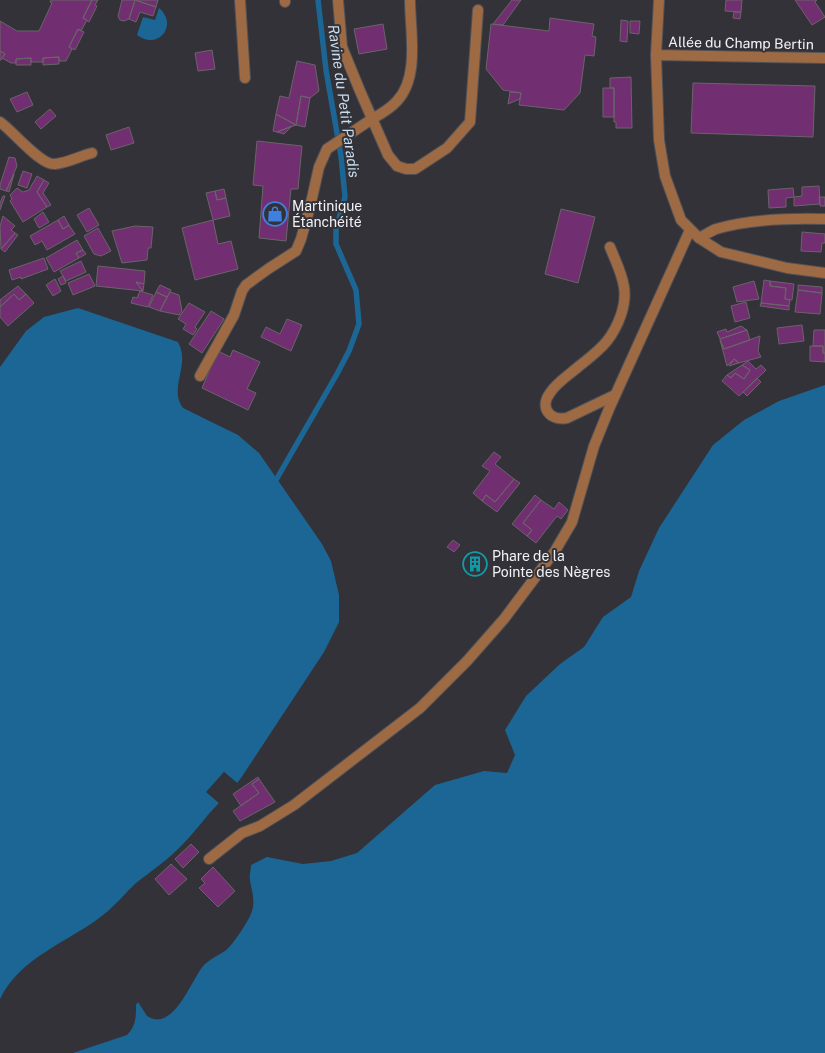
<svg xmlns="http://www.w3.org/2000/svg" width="825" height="1053" font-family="'Public Sans',sans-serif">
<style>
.water{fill:#1c6695}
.pier{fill:#323238}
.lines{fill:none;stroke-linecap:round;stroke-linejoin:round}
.stream{stroke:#1c6695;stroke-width:5.5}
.building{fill:#712f71;stroke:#6a6469}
.lane-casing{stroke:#515156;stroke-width:12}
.street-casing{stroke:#515156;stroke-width:12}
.lane{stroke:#9d6a43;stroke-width:10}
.street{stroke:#9d6a43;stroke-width:10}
.labels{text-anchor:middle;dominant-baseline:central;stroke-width:4;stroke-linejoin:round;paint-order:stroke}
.street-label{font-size:14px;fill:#f2f2f6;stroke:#323238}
.poi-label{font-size:14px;fill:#f2f2f6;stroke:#323238;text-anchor:start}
.water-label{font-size:15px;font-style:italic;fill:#c7dcec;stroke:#323238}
</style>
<rect width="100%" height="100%" fill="#323238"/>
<!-- water -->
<path class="water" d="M159,8C179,25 158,51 137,35L143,17L155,20Z
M78,308L178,342C191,365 168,388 183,408L238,435L259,453L322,544L331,561L339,595V622L324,652L241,778L237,783L224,772L207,792L219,803C204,818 193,835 178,849C165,862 150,872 136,883C125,893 115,906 103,915C69,942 20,957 0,999V367L26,331L44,317Z
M825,385V1053H73L127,1035C136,1026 136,1017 136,1005L138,1002L147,1016C173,1033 191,981 203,966C210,959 217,956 225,951C233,945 247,923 251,914C256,901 252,893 250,880C249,875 251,870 251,865L267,857L303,864L331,861L357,853L435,785L484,771L507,773L515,755L505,730L526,696L560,664L584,647L603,617L631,597L639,571L659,528L713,445L744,420L779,401Z"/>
<!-- pier -->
<path class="pier" d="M224,772L237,783L235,785L224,776L213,789L210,792L221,802L219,803L206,792Z"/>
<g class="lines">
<!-- stream -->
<path class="stream" d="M276,480L337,374L349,351L359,324L356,290L336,244V229L345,197L341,156L326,70L318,0"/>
</g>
<!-- building -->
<path class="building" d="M51,0H92L83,18L87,20L81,31L78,29L69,47L72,49L66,61H59V57L43,58V62H31V58L16,59V63H11L2,58L5,54L0,51V21L17,31H39L52,3L50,2Z
M92,0H98L95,5L97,6L89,22L83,18Z
M122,0H158L156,7L135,0L129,19L124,21L120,20L118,16Z
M135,0L156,7L153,16L140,12L136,22L129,19Z
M512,0H521L503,25L493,24Z
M726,0H742L741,12L725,11Z
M795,0H817L815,2L825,17L812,25Z
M734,12H741L740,19L733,18Z
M550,18L594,24L592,36L596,37L594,56L585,55L580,93L564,110L519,105L521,93L503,90L486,69L491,24L549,31Z
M621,20L628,21L627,42L620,41Z
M630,21H640L639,34L630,33Z
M383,24L387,49L359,54L354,29Z
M78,29L84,32L75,50L69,47Z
M212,50L215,69L198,71L195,53Z
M0,51L5,54L1,60H0Z
M59,57V64L43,65V58Z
M31,58V65H16V59Z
M297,61L315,65L319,91L310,98L301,96L296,125L276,114L280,96L289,98Z
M631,77L632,128H616V122H614V88H610V78Z
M693,83L815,86L813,137L691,133Z
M603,88H614V117H603Z
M27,92L33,105L17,112L10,99Z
M510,92L521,93L520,99L508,104Z
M301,96L310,98L305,127L296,125Z
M50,109L56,116L41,129L35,122Z
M276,114L296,125L277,132L273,131Z
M292,126L284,134L277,132Z
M129,127L134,143L111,150L106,135Z
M257,141L302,146L298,189H291L286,241L259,238L263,186L253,185Z
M9,157L15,158L17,166L6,191L0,189V185Z
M23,171L32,174L27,188L18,185Z
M14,174L9,192L6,191Z
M37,176L44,180L37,192L47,207L23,222L10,201L12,199L10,195L17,188L23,192L29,190Z
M44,180L49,183L43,193L51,205L47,207L37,192Z
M819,186L820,204L794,206V197L802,196V187Z
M793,188L794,197L786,198V207L769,208L768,190Z
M224,189L226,198L217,200L215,191Z
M215,191L217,200L226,198L230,216L213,220L206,193Z
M3,196H5L0,210V203Z
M819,197H825V206H820Z
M89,208L99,225L87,232L77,215Z
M561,209L595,217L578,283L545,274Z
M43,212L49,222L39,228L34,219Z
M3,216L15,226L11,230L15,233L1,249L0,226Z
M64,216L69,225L63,229L58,220Z
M58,220L63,229L69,225L75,234L47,250L42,241L35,245L30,236Z
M213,220L218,244L231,241L238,269L195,280L182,228Z
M135,226L153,227L151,248H148L147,260L122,263L112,231Z
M98,228L111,251L101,256L94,254L84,236Z
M802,232L825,234V243H822L821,252L801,251Z
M15,233L18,235L5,252L1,249Z
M77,240L83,250L76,253L79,258L54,272L46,258Z
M83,250L86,254L79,258L76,253Z
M44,258L48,269L21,279V277L12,280L9,270Z
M81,261L86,272L66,281L60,271Z
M98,266L145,271L144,284L136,282L143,291L96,286Z
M89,274L95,286L73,295L68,283Z
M63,276L66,283L61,285L58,279Z
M55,279L61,291L53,296L46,285Z
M764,280L770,281V286L786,288L785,299L790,300L789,306L761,303Z
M754,281L759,299L737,302L733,287Z
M770,281L794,284L792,300L785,299L786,288L770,286Z
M136,282L144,284L143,291Z
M160,285L171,290L167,297L156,292Z
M798,285L822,287V293L798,290Z
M18,286L26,294L19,300L14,294L0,307V300Z
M798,290L822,293L820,314L795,312Z
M140,291L153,295L148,307L131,303L133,297L137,298Z
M156,292L167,297L160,311L149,307Z
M170,292L179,295L182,311L179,315L160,311Z
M14,294L19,300L26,294L34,303L8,326L0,317V307Z
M746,302L750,318L735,322L731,306Z
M189,303L205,312L195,327L197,329L193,335L183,329L186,324L178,319Z
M761,303L789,306V310L760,306Z
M211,311L224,319L202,353L189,344Z
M287,319L302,325L291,351L261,337L266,327L280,334Z
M802,325L804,341L779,344L777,328Z
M741,326L747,330L720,339L717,332L726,329L727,332Z
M747,330L750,340L724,349L720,339Z
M814,330H825V353H823V346H813Z
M760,336L758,351L761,357L739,363L734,359L727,366L720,340L724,349Z
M810,346H823V353H825V362L810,361Z
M233,350L260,362L247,389L256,393L248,410L202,388L218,351L230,357Z
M734,359L739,363L729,366Z
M748,361L756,369L761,365L766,370L739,396L722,381L727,375L731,378L735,373L744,379L750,370L742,365Z
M742,365L750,370L744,379L735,373L731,378L727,375Z
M757,378L761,382L747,396L743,392Z
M494,452L501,457L495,464L514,479L495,502L486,495L482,501L473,493L490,471L482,466Z
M514,479L520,483L497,512L482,501L486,495L495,502Z
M535,495L541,500L523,523L532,530L527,536L512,524Z
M541,500L554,509L559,502L568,510L561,519L557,516L536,543L527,536L532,530L523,523Z
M453,540L460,545L454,552L447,547Z
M464 563a11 11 0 1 1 22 0a11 11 0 1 1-22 0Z
M258,777L259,779L252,784L259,793L241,806L233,794Z
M259,779L275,802L240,821L233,811L259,793L252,784Z
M191,844L199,852L183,868L175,859Z
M171,864L187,879L169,895L155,879Z
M213,867L235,891L218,907L199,888L205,883L201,879Z"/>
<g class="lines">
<!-- lane casing -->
<g class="lane-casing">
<path id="lane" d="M240,0L245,78
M285,0V2
M338,0L342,47L360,91L388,155L397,166L406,169H415L447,148L470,122L478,10
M699,238C705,235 711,231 716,229C750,219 790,218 825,219
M610,247C615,260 622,273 624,287C627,305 618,327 607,341C599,351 588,359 578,367C569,375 556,383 550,393C539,408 550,421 567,418L615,395
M200,376L234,315L242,291L246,285L268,269L296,251L301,239L310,207L319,167L327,149L372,119
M209,859L242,833L260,826L294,805L420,708L467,661L504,619L555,551L572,522L594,446L609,409L690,230"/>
</g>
<!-- street casing -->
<g class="street-casing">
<path id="street" d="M659,0L656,55L659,140L665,176L681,220L699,238L721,252L787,268L825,273
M656,55L825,58
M372,119C381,114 390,109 397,101C420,77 410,30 410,0
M0,122C13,131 41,166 55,164C67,163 80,156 92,153"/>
</g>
<!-- lane -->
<use href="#lane" class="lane"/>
<!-- street -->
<use href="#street" class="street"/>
</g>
<!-- icons -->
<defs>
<g id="shop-ring" transform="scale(1.25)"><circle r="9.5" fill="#323238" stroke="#3f7fe0" stroke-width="1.5"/><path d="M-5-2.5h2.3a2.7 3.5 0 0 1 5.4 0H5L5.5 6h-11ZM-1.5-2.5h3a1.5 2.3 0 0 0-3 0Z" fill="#3f7fe0"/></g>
<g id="building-ring" transform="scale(1.25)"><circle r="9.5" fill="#323238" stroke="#0f9aa8" stroke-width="1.5"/><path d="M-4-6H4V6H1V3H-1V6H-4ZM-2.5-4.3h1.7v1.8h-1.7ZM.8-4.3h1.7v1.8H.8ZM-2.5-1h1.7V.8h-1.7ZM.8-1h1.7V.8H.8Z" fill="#0f9aa8"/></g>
</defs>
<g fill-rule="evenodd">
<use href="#shop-ring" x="275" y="214"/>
<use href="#building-ring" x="475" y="564"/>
</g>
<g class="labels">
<!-- street labels -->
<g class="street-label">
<text transform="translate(741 43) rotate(1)">Allée du Champ Bertin</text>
</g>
<!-- poi labels -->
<g class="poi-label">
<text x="292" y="206">Martinique<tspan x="292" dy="16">Étanchéité</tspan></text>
<text x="492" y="556">Phare de la<tspan x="492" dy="16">Pointe des Nègres</tspan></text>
</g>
<!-- water labels -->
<g class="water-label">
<text transform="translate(344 101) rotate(82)">Ravine du Petit Paradis</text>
</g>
</g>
</svg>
